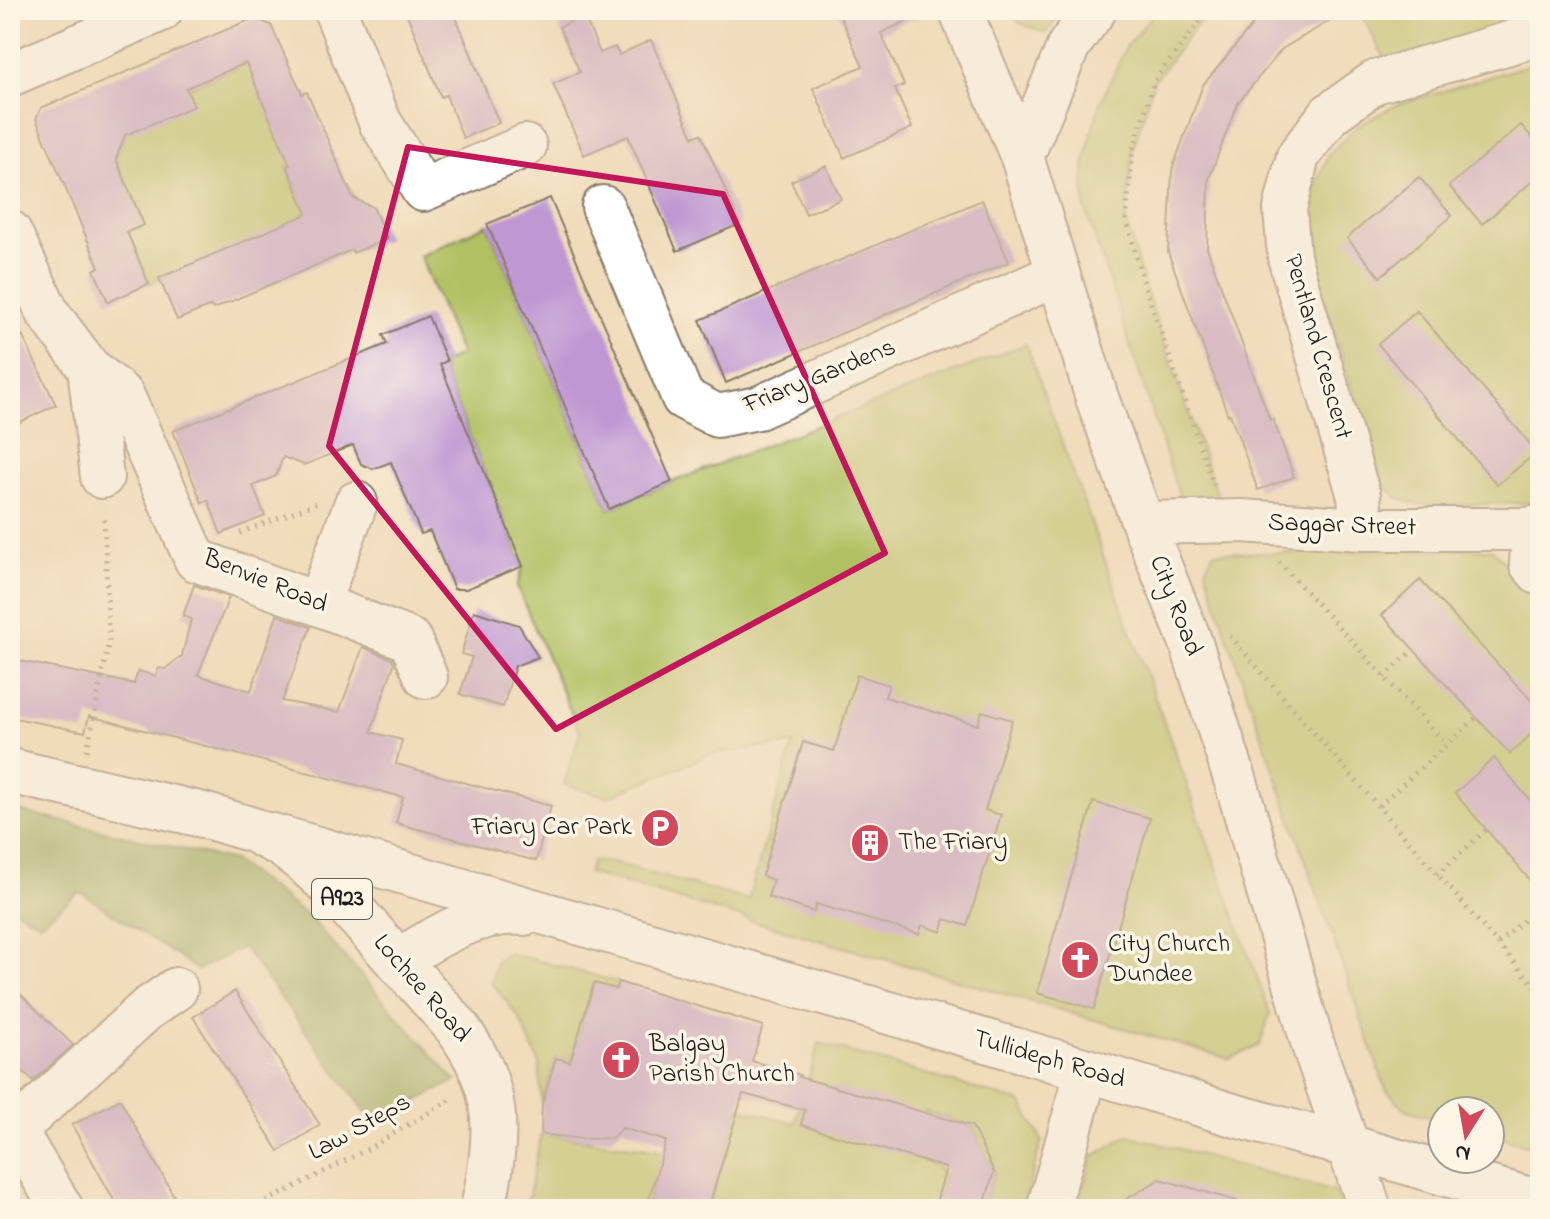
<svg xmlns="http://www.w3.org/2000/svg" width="1550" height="1219" font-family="'Indie Flower',sans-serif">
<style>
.green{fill:#b1c062;stroke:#666e3f;stroke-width:2}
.forest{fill:#8ca658;stroke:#54613a;stroke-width:2}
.building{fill:#bf97d3}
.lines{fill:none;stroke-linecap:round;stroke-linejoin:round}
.minor-casing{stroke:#867c6b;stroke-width:46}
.major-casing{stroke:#867c6b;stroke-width:48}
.path{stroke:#867c6b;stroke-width:5;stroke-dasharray:2 6;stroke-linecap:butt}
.minor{stroke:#fff;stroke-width:42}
.major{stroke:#fff;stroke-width:44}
.marked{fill:none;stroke:#c2185b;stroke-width:6;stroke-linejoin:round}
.labels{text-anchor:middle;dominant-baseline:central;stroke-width:7;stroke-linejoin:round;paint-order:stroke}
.shield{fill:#fcf5e5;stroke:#5f5d58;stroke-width:2}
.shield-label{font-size:24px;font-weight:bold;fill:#1c1c1c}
.street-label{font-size:26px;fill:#1c1c1c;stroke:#fcf5e5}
.poi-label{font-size:26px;fill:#1c1c1c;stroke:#fcf5e5;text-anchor:start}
</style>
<rect width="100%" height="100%" fill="#fcf5e5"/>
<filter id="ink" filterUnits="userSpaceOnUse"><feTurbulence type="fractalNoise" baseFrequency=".0125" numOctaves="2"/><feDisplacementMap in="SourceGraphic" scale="16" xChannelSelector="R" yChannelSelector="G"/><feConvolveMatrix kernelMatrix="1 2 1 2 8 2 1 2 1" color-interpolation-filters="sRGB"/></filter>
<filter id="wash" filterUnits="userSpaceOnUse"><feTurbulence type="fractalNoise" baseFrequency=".006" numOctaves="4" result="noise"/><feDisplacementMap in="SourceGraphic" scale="32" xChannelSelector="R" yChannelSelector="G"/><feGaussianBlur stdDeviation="1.8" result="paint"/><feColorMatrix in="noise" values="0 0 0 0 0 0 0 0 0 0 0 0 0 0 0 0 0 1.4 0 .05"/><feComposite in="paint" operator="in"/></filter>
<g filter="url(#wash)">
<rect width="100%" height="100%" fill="#f0dbba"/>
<!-- green -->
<path class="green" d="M1014,10H1064L1046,33L1019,23Z
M1157,10H1211L1203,17L1154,81L1133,150L1126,219L1142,278L1218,498L1181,501L1085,207L1084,165L1099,105L1127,45Z
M1359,10H1540V22L1390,68Z
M1540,61V503L1417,505L1398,498L1383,484L1317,278L1310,231L1313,192L1329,154L1356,127L1394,106Z
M247,63L291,164L287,167L301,200L346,182L356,200L159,278L149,284L127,232L143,225L116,159L125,135L186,88Z
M487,224L609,509L672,482L1026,344L1270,1013L1260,1045L1229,1059L588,873L592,861L614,863L748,900L793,744L711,754L608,797L564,784L580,733L517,587L523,566L440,364L461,355L420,256Z
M1492,549L1540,601V1149L1490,1134V1111H1442V1120L1407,1110L1386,1090L1225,630L1206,569L1213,552L1271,553Z
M509,953L618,982L616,989L594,983L570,1062L556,1058L542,1104L539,1062L520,1019L491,982L497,959Z
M819,1043L1021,1102L1042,1140L1022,1209H983L994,1172L972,1126L925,1111L910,1156L935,1165L944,1176L934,1209H708L739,1108L795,1123Z
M541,1134L671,1151L662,1182L654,1180L646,1209H526Z
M1128,1135L1335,1192L1341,1209H1077L1092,1157Z"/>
<!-- forest -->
<path class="forest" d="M10,809L234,861L309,917L456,1081L374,1123L243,947L198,970L80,892L40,923L10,907Z"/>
<g id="blocks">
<!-- building -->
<path class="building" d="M405,10H453L499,123L463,138L446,95L441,97Z
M837,10H931L881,33L904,85L895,89L912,128L844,158L813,88L863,66Z
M1273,10H1348L1282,49L1237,104L1209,179L1207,248L1270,420L1273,419L1294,477L1258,490L1230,414L1228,415L1168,252L1172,170L1203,85L1255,22Z
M584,16L600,53L615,47L619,55L651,40L693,137L701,134L740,224L677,251L628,136L584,155L553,84L580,72L559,27Z
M254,18L271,25L302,94L307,92L353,198L373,207L387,239L353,253L352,250L213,309L211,306L177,320L159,278L307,214L287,166L290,165L246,63L186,88L194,106L125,135L116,159L144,225L127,232L149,284L108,302L94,270L99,267L36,119L41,108Z
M1521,125L1540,147V175L1482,224L1449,186Z
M826,166L841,199L806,214L791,181Z
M1419,177L1452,216L1380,277L1347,238Z
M550,198L672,482L609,509L487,224Z
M982,200L1009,262L726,383L700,320Z
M10,310L56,405L10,427Z
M1417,311L1537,452L1497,485L1378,344Z
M428,316L447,361L440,364L523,566L466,589H454L430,531L421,534L391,462L373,469L361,464L353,445L304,465L283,457L276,476L253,486L265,516L221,534L208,500L202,503L173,431L387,344L383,335Z
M1420,580L1540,710V726L1510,754L1382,615Z
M194,585L229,597L198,675L251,691L277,615L311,627L282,701L339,712L363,647L392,659L394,664L371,732L402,740L396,764L551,806L536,861L396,823L403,797L89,716L85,732L10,717V659L134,684L138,671L156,676L158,668L165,669L182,656L191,619L183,616Z
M474,611L519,625L538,657L515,666L503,707L460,694L472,657L461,654Z
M857,675L889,685L885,697L978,725L982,711L1012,720L985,810L1001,815L967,926L945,919L941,932L922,925L919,934L816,904L814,912L768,897L773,880L762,876L803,742L834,751Z
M1494,758L1540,812V892L1455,793Z
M1093,802L1150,818L1094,1009L1037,993Z
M618,982L763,1026L752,1061L800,1075L799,1077L972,1126L994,1172L983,1209H934L946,1168L801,1125L805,1110L743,1094L708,1209H646L666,1141L622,1128L612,1138L582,1139L541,1134L542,1104L556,1058L570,1062L594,983L616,989Z
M10,984L73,1045L33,1081L10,1059Z
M235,991L320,1125L279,1151L193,1017Z
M120,1099L151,1155L181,1209H119L72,1125Z
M1160,1179L1237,1201L1236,1209H1110Z"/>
</g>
</g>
<g filter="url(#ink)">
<use href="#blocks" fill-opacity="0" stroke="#867c6b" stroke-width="2"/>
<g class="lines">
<!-- minor casing -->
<g class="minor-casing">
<path id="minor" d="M335,10L380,122L423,190L525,146
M960,10L1022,157L1097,398L1143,523L1190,640L1236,782L1313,1045L1370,1209
M10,75L161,10
M1022,157L1069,45L1095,10
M603,207L683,398L717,416L758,408L1058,274
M10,232L48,313L89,368L123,396L196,560L318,604L410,640L426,677
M89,368L102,477
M1143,523L1242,521L1362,529H1540
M1533,528L1531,564L1540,574
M1362,529L1359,496L1289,257L1285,209L1298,156L1330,114L1375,82L1540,34
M318,604L356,503
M269,834L1087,1070L1233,1115L1348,1146L1540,1202
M397,961C436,937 477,910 524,914
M10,1125L15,1130L62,1209
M15,1130L147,1009L176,989
M1048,1209L1087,1070"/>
</g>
<!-- major casing -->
<g class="major-casing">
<path id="major" d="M10,771L203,815L253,830L282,845L305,862L328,883L455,1025C503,1088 498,1135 483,1209"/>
</g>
<!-- path -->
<path class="path" d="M1211,10L1203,17L1154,81L1133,150L1126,219L1142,278L1214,485
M240,533L316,503
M1279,562L1446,744
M1230,636L1540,992
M1384,677L1413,650
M87,751L109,641L104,515
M1529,799L1540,789
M1379,806L1476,718
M1437,875L1486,830
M1498,943L1540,906
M252,1209L368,1149L450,1100"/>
<!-- minor -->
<use href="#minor" class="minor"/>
<!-- major -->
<use href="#major" class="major"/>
</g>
</g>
<!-- marked area -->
<path d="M0 0H1550V1219H0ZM408,147L723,194L885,553L556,729L329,446Z" fill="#f0dbba" fill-opacity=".55" fill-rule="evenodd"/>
<path class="marked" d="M408,147L723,194L885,553L556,729L329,446Z"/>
<!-- icons -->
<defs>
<g id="parking-disc" transform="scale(2)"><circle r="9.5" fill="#d1495b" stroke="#fcf5e5"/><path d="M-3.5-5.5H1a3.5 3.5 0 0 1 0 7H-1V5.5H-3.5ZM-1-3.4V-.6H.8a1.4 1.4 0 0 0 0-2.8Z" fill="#fff"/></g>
<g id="building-disc" transform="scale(2)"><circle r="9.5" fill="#d1495b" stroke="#fcf5e5"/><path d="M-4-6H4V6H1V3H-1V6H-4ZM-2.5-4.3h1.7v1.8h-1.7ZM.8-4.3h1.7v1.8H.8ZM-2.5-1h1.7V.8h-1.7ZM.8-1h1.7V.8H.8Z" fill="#fff"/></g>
<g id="church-disc" transform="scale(2)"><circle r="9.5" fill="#d1495b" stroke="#fcf5e5"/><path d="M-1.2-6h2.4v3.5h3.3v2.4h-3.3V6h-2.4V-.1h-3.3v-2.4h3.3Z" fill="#fff"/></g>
</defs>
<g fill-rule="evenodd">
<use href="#parking-disc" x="660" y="828"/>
<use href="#building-disc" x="870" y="843"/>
<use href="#church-disc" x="1080" y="960"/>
<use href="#church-disc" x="621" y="1060"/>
</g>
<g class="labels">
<!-- shield labels -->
<rect class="shield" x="312" y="879" width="60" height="40" rx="6"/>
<g class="shield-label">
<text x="342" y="899">A923</text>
</g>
<!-- street labels -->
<g class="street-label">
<text transform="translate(1317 347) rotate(74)">Pentland Crescent</text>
<text transform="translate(820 377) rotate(-22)">Friary Gardens</text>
<text transform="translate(1342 526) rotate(2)">Saggar Street</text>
<text transform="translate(265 582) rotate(22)">Benvie Road</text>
<text transform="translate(1175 606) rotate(69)">City Road</text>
<text transform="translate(421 989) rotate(49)">Lochee Road</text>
<text transform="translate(1049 1060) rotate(16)">Tullideph Road</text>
<text transform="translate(360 1128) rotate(-29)">Law Steps</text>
</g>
<!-- poi labels -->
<g class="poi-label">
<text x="632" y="828" text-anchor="end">Friary Car Park</text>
<text x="898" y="843">The Friary</text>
<text x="1108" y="945">City Church<tspan x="1108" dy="30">Dundee</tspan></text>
<text x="649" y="1045">Balgay<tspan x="649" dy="30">Parish Church</tspan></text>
</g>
</g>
<!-- margin -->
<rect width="1550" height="1219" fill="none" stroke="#fcf5e5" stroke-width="40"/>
<!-- north arrow -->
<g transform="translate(1466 1135) rotate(191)"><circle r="38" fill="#fcf5e5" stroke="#a29e95" stroke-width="2"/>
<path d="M0-6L14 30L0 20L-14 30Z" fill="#d1495b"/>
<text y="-12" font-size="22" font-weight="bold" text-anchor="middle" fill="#1c1c1c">N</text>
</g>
</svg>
